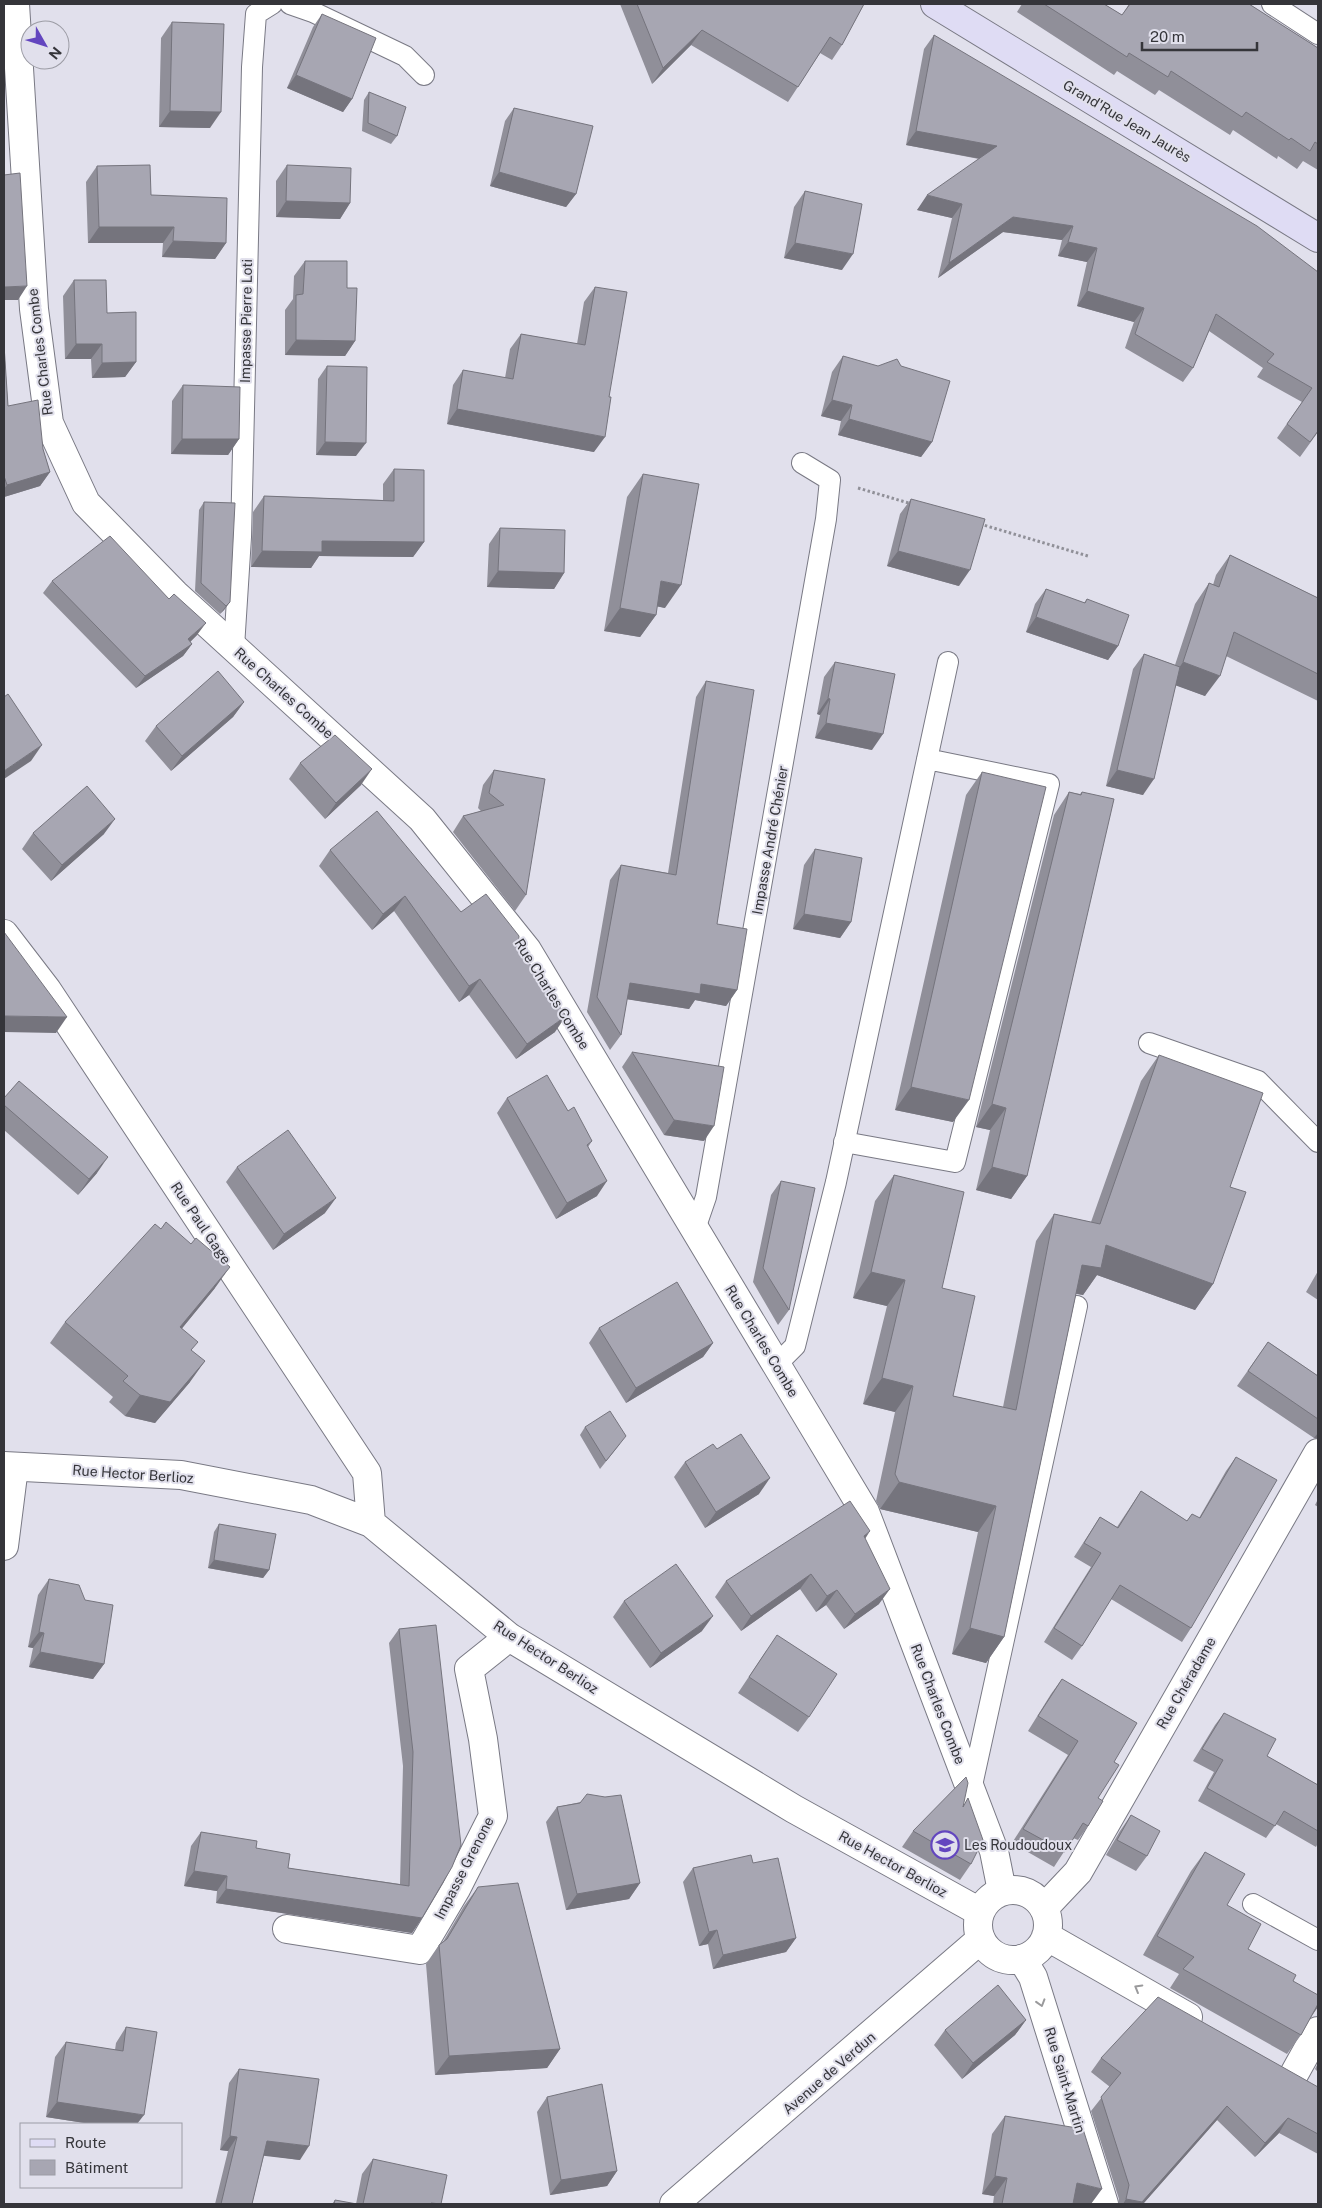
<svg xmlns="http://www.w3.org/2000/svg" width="1322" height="2208" font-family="'Public Sans',sans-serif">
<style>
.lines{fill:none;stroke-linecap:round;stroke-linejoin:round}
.service-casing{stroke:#797984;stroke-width:22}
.minor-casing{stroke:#797984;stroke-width:30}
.tertiary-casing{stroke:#797984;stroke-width:30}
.secondary-casing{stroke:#797984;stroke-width:30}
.path{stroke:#909098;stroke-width:3;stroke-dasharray:2.5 2.5;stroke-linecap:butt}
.service{stroke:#fff;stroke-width:20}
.minor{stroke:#fff;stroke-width:28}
.tertiary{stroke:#fff;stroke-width:28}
.secondary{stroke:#dfdcf4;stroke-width:28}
.wall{fill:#908f99}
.shaded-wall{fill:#75747d}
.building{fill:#a7a6b2;stroke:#75747d}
.oneway{stroke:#9a9a9c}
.labels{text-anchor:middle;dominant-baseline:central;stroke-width:4;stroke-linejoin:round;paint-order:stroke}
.street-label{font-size:14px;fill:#35353a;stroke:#e1e0ec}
.poi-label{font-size:14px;fill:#35353a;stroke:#e1e0ec;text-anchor:start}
</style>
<rect width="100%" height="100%" fill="#e1e0ec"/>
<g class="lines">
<!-- service casing -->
<g class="service-casing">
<path id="service" d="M290,4L313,12L405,56L424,75
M1272,4L1318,34
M234,647L241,537L252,67L256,14L272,4
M1149,1043L1258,1081L1318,1142
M844,1142L955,1162L1049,784L927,759
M695,1229L706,1197L826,519L830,480L802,463
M776,1365L795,1346L836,1182L948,662
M971,1790L1077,1306
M1253,1904L1318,1940"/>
</g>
<!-- minor casing -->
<g class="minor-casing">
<path id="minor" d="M15,4L34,309L49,423L86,503L175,594L422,819L527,950L865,1512L994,1851L1002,1891
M4,934L47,990L367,1473L371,1523
M4,1466L181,1475L311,1500L371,1523L509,1637L794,1809L980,1912
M4,1546L14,1467
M1044,1908L1078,1872L1318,1453
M287,1929L420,1950L456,1889L493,1816L483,1739L469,1669L509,1637
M1022,1959L1033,1977L1104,2204
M1293,2076L1318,2031"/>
</g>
<!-- tertiary casing -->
<g class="tertiary-casing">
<path id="tertiary" d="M978 1925a35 35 0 1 1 70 0a35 35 0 1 1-70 0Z
M1046,1936L1188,2017
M674,2204L981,1939"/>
</g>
<!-- secondary casing -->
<g class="secondary-casing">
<path id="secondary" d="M935,4L1318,238"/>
</g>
<!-- path -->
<path class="path" d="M858,488L912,504
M980,524L1088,556"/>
<!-- service -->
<use href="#service" class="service"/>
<!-- minor -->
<use href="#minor" class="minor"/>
<!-- tertiary -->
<use href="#tertiary" class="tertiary"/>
<!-- secondary -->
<use href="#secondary" class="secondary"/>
</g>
<!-- wall -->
<path class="wall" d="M620,4H864L842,45L832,60L820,53L788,102L691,45L652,84Z
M1022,4H1104L1122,15L1129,4H1249L1318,48V170L1303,161L1297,169L1278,156L1277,159L1233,130L1230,135L1159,90L1155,95L1117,71L1114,75L1017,12Z
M322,14L352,99L343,112L287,88L313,27Z
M172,22L210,128L159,127L161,38Z
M934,35L1318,272V432L1300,457L1277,438L1302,402L1257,377L1263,368L1209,331L1193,368L1183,382L1125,348L1134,322L1077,306L1087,262L1058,256L1062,240L1003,232L938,278L952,218L917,210L979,159L906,145L924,49Z
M369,92L397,136L391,144L362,131L364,100Z
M514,108L576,194L566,207L490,186L505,121Z
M287,165L350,203L340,219L276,217V181Z
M97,166L151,195L226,243L215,259L162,257L163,243H88L86,182Z
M805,191L842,270L784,258L794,207Z
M305,261L355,341L345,356L285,355V310L293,299L294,276Z
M74,280L107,313L136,362L125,377L92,378L91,359H65L63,296Z
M595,287L594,452L447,424L453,385L463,370L505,378L510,349L521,334L577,344L584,302Z
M4,345L8,406L43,449L50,472L40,486L4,497Z
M843,356L932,442L921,457L838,435L841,421L821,416L832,372Z
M327,366L356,456L316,455L318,379Z
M183,385L239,439L228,455L171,454L172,401Z
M394,469L424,542L413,557L319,556L311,568L251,567L253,512L264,496L383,500V484Z
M643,474L665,608L657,606L656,615L640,637L604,631L627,497Z
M911,499L959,586L887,566L900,514Z
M204,502L230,602L224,610L220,614L195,591L199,510Z
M500,528L564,573L554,589L487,587L489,544Z
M1230,555L1318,598V701L1226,656L1205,696L1176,685L1143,795L1106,786L1133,669L1144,654L1175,665L1195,604L1209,583L1213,585L1216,575Z
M52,581L197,635L190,642L192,644L183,656L136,688L43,593Z
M1046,589L1084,603L1087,599L1118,646L1108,660L1026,632L1035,604Z
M835,662L872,750L815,738L820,715L817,714L824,677Z
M706,681L717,924L737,990L726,1006L695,1000L689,1009L627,999L621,1035L610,1050L587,1012L610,880L621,865L668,873L696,697Z
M244,702L233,717L171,771L145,741L156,726Z
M300,763L361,785L325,819L289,779Z
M494,770L526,895L515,911L453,832L463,816L481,811L478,808L483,785Z
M982,772L953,1122L895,1110L966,795Z
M1069,792L1080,794L1082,792L1027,1176L1011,1199L976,1190L990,1130L976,1127L1054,815Z
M33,833L104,834L51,881L22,849Z
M815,849L851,922L840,938L793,929L804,865Z
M330,850L461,912L518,947L555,1032L516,1059L469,995L459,1002L394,911L372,930L319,866Z
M632,1052L704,1141L664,1135L622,1067Z
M1159,1055L1230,1187L1213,1284L1195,1310L1097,1275L1083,1295L1076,1294L1004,1637L986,1663L952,1654L978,1532L880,1509L876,1501L895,1412L863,1404L887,1306L853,1298L875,1201L894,1175L942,1288L953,1396L1003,1407L1036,1241L1054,1214L1091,1222L1141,1081Z
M4,1098L97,1173L78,1195L4,1130Z
M507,1098L568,1111L592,1141L588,1147L597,1196L556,1219L497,1113Z
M237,1167L325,1213L273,1250L226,1182Z
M781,1181L789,1310L778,1325L753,1282L771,1195Z
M1318,1271V1300L1306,1292Z
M215,1288L182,1328L192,1351L190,1382L155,1423L125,1416L109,1402L113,1397L50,1343L65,1322Z
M599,1328L713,1343L703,1357L626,1403L589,1343Z
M1268,1342L1318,1376V1439L1314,1438L1237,1386Z
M585,1427L620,1444L600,1469L580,1435Z
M717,1449L759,1494L705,1528L674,1477L685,1462Z
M1236,1457L1191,1628L1182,1642L1111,1599L1082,1646L1072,1660L1044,1642L1091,1567L1074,1557L1100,1517L1117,1527L1141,1491L1187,1521L1192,1514L1199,1518L1226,1471Z
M1318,1499V1507L1315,1505Z
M219,1524L269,1570L263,1578L208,1568L214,1532Z
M865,1539L879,1604L844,1629L826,1605L816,1612L800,1589L741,1631L715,1597L726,1581Z
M49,1579L104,1664L93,1679L29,1667L33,1648L28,1647L38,1595Z
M624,1601L702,1631L650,1668L613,1617Z
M436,1625L422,1918L412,1933L216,1903L217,1891L184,1886L191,1846L201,1832L256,1848L288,1868L400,1884L403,1766L389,1643L399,1629Z
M766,1651L809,1717L798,1732L738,1693Z
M1062,1679L1114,1762L1098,1798L1088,1826L1078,1840L1073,1838L1054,1867L1012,1843L1068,1755L1028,1731L1051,1694Z
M1224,1713L1267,1756L1318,1785V1843L1316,1847L1276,1824L1266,1838L1198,1801L1214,1772L1193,1761L1215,1725Z
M605,1797L640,1883L629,1899L566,1910L546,1822L557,1807Z
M968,1798L971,1864L960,1880L902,1847L913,1831L964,1805Z
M1131,1815L1147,1856L1136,1871L1106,1855L1120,1831Z
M1205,1852L1227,1905L1248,1949L1293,1981L1311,2017L1310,2019L1301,2035L1287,2054L1170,1988L1179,1974L1143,1955L1191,1871Z
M753,1863L796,1938L786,1952L713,1969L708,1944L699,1946L683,1882L693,1868Z
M478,1887L560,2049L547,2068L435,2075L426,1964L439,1945L443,1942L464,1906Z
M1026,2020L1015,2035L962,2079L934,2045L945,2030Z
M126,2027L137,2124H91L46,2117L55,2057L66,2042L115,2050L116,2043Z
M1101,2058L1318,2087V2154L1279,2133L1255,2157L1217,2120L1143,2204H1118L1119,2199L1091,2111L1110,2087L1091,2072Z
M1318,2063V2072L1315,2069Z
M239,2069L300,2160L264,2155L252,2204H215L228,2151L220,2150L229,2083Z
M547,2097L617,2171L607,2186L550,2195L537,2112Z
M1005,2116L1091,2204H993L994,2196L982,2194L992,2134Z
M373,2159L441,2204H332L335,2200L356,2204L362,2174Z"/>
<!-- shaded-wall -->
<path class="shaded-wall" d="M702,30L691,45L652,84L663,68Z
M296,75L352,99L343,112L287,88Z
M170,111L221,112L210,128L159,127Z
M916,131L997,146L987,160L906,145Z
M499,172L576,194L566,207L490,186Z
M927,195L962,204L952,218L917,210Z
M286,201L350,203L340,219L276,217Z
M1013,217L1073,226L1062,240L1003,232L938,278L949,263Z
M99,227H174L163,243H88Z
M173,241L226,243L215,259L162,257Z
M1068,242L1097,248L1087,262L1058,256Z
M795,243L853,254L842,270L784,258Z
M27,286L18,300H4V287Z
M1087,291L1144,308L1134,322L1077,306Z
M296,340L355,341L345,356L285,355Z
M76,344H102L91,359H65Z
M136,362L125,377L92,378L102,363Z
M832,400L852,405L841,421L821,416Z
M457,409L605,437L594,452L447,424Z
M849,419L932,442L921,457L838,435Z
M182,439H239L228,455L171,454Z
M325,442L366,443L356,456L316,455Z
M50,472L40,486L4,497V489L7,485Z
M322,541L424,542L413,557L319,556L311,568L251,567L262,551Z
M898,551L970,570L959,586L887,566Z
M498,571L564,573L554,589L487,587Z
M661,581L681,585L665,608L645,604Z
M230,602L224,610L220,614L226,606Z
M620,608L656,615L640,637L604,631Z
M1036,617L1118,646L1108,660L1026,632Z
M206,623L197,635L180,652L188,639Z
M192,644L183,656L136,688L145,676Z
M1183,662L1220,676L1205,696L1169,683Z
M828,698L830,699L820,715L817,714Z
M244,702L233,717L171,771L182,756Z
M826,723L883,734L872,750L815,738Z
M42,745L31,761L4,779V771Z
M372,769L361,785L325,819L336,803Z
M1117,770L1154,779L1143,795L1106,786Z
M115,819L104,834L51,881L62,865Z
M405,896L394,911L372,930L383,914Z
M804,914L851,922L840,938L793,929Z
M480,979L469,995L459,1002L469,986Z
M630,983L701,984L737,990L726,1006L695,1000L689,1009L619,998Z
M4,1016L67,1017L56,1033L4,1032Z
M566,1016L555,1032L516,1059L527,1044Z
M911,1087L969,1100L953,1122L895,1110Z
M992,1104L1006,1108L990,1130L976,1127Z
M674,1120L714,1126L704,1141L664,1135Z
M108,1157L97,1173L78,1195L89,1179Z
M992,1167L1027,1176L1011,1199L976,1190Z
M607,1181L597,1196L556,1219L567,1203Z
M336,1198L325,1213L273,1250L284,1234Z
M1106,1245L1213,1284L1195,1310L1097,1275L1083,1295L1064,1291L1082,1265Z
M230,1267L215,1288L166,1348L180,1327Z
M871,1272L905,1280L887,1306L853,1298Z
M713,1343L703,1357L626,1403L636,1388Z
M205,1361L190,1382L155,1423L125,1416L140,1395Z
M882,1378L913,1386L895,1412L863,1404Z
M1318,1433V1439L1314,1438Z
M770,1478L759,1494L705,1528L716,1512Z
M899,1482L996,1506L978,1532L880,1509Z
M870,1531L860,1547L864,1536Z
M214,1560L269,1570L263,1578L208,1568Z
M811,1574L800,1589L741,1631L751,1616Z
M890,1589L879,1604L844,1629L855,1614Z
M837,1590L826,1605L816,1612L827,1596Z
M713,1616L702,1631L650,1668L661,1653Z
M970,1628L1004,1637L986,1663L952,1654Z
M39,1632L44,1633L33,1648L28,1647Z
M40,1652L104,1664L93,1679L29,1667Z
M194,1871L227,1876L217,1891L184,1886Z
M640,1883L629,1899L566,1910L577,1894Z
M226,1889L422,1918L412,1933L216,1903Z
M717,1930L708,1944L699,1946L709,1932Z
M796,1938L786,1952L713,1969L723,1955Z
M1318,2004V2007L1311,2017L1304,2023Z
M1026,2020L1015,2035L962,2079L973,2063Z
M560,2049L547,2068L435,2075L449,2056Z
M57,2102L144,2115L137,2124H91L46,2117Z
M1227,2106L1217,2120L1143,2204H1123L1126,2199Z
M1288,2118L1279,2133L1255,2157L1265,2143Z
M230,2136L237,2137L228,2151L220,2150Z
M267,2141L309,2146L300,2160L257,2155Z
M617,2171L607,2186L550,2195L561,2180Z
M995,2176L1007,2178L994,2196L982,2194Z
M1077,2183L1102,2189L1091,2204H1074L1064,2202Z"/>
<!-- building -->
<path class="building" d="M637,4H864L842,45L830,37L798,87L702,30L663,68Z
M1044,4H1104L1122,15L1130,4H1249L1318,48V144L1315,142L1310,151L1291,138L1289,140L1246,112L1242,117L1171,71L1168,77L1129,53L1127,57Z
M322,14L376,38L352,99L296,75Z
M172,22L224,24L221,112L170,111Z
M934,35L1257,226L1318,272V431L1310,442L1287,424L1312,388L1267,362L1274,354L1216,314L1193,368L1135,334L1144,308L1087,291L1097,248L1068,242L1073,226L1013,217L949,263L962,204L927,195L997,146L916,131Z
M369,92L406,107L397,136L368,123Z
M514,108L593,126L576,194L499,172Z
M150,165L151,195L227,198L226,243L173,241L174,227H99L97,166Z
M287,165L351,168L350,203L286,201Z
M20,173L27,286L4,287V175Z
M805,191L862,204L853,254L795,243Z
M305,261H347V288H357L355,341L296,340V295L303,294Z
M74,280H106L107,313L136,312V362L102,363V344H76Z
M595,287L627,292L609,397H611L605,437L457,409L463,370L513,379L521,334L585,345Z
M4,345L8,406L38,400L43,449L50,472L7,485L4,476Z
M843,356L878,366L897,359L901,366L950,381L932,442L849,419L852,405L832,400Z
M327,366L367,367L366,443L325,442Z
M183,385L240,387L239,439H182Z
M394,469L424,470V542L322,541V552L262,551L264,496L394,501Z
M643,474L699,484L681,585L661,581L656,615L620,608Z
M911,499L985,519L970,570L898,551Z
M204,502L235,503L230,602L226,606L201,583Z
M500,528L565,530L564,573L498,571Z
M110,536L169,599L174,594L206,623L188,639L192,644L145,676L52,581Z
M1230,555L1318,598V674L1234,632L1220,676L1183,662L1209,583L1219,587Z
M1046,589L1085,603L1087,599L1129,615L1118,646L1036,617Z
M1144,654L1180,667L1154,779L1117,770Z
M835,662L895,674L883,734L826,723L830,699L828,698Z
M218,671L244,702L182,756L156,726Z
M706,681L754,690L717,924L747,929L737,990L701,984L700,994L630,983L621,1035L597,997L621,865L676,875Z
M8,694L42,745L4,771V697Z
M335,735L372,769L336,803L300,763Z
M494,770L545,779L526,895L463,816L504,805L489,793Z
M982,772L1046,787L969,1100L911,1087Z
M87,786L115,819L62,865L33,833Z
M1069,792L1081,795L1082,792L1114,799L1027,1176L992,1167L1006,1108L992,1104Z
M377,811L461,912L486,894L519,936L518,947L566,1016L527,1044L480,979L469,986L405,896L383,914L330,850Z
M815,849L862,858L851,922L804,914Z
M4,932L67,1017L4,1016Z
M632,1052L724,1067L714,1126L674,1120Z
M1159,1055L1263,1093L1230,1187L1246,1192L1213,1284L1106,1245L1101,1268L1082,1265L1004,1637L970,1628L996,1506L899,1482L895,1474L913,1386L882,1378L905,1280L871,1272L894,1175L964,1192L942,1288L975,1296L953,1396L1016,1410L1054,1214L1100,1224Z
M547,1075L568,1111L574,1107L592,1141L587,1145L607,1181L567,1203L507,1098Z
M19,1081L108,1157L89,1179L4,1105V1098Z
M288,1130L336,1198L284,1234L237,1167Z
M781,1181L815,1188L789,1310L763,1268Z
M166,1222L191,1244L196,1238L230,1267L180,1327L198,1342L191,1350L205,1361L170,1402L140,1395L123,1381L128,1376L65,1322L155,1224L161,1229Z
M677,1282L713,1343L636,1388L599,1328Z
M1268,1342L1318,1376V1419L1248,1371Z
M610,1411L626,1436L606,1461L585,1427Z
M741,1434L770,1478L716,1512L685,1462L713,1444L717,1449Z
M1236,1457L1277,1480L1191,1628L1120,1585L1082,1646L1054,1628L1101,1553L1084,1543L1100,1517L1118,1528L1141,1491L1187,1521L1192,1514L1200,1518Z
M850,1501L870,1531L864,1536L890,1589L855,1614L837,1590L827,1596L811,1574L751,1616L726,1581Z
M219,1524L276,1534L269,1570L214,1560Z
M676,1564L713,1616L661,1653L624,1601Z
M49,1579L79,1585L85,1600L113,1605L104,1664L40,1652L44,1633L39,1632Z
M436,1625L461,1845L452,1867L422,1918L226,1889L227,1876L194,1871L201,1832L257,1841L256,1848L290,1854L288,1868L409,1886L413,1752L399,1629Z
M777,1635L837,1674L809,1717L749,1677Z
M1062,1679L1137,1723L1114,1762L1119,1765L1098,1798L1103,1801L1088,1826L1083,1823L1065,1852L1023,1829L1078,1741L1038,1716Z
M1224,1713L1276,1739L1267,1756L1318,1785V1831L1284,1811L1275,1826L1207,1788L1223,1760L1202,1749Z
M966,1777L968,1783L963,1807L968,1798L983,1840L971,1864L913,1831Z
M587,1794L605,1797L621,1795L640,1883L577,1894L557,1807L580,1803Z
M1131,1815L1160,1831L1147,1856L1117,1840Z
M1205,1852L1245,1874L1227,1905L1261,1924L1248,1949L1296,1975L1293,1981L1318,1995V2004L1301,2035L1183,1969L1194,1957L1157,1936Z
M751,1855L753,1863L778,1858L796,1938L723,1955L717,1930L709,1932L693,1868Z
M518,1883L560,2049L449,2056L439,1945L447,1939L478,1887Z
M998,1985L1026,2020L973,2063L945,2030Z
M1158,1997L1318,2087V2134L1288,2118L1265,2143L1227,2106L1142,2202L1126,2199L1129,2185L1101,2097L1121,2073L1101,2058Z
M126,2027L157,2032L144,2115L57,2102L66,2042L123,2051Z
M239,2069L319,2079L309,2146L267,2141L252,2204H221L237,2137L230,2136Z
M602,2084L617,2171L561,2180L547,2097Z
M1005,2116L1083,2129L1102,2189L1077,2183L1073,2204H1002L1007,2178L995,2176Z
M373,2159L447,2175L441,2204L431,2203V2204H363Z
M335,2200L357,2204H334Z"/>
<!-- one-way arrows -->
<defs><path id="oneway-chevron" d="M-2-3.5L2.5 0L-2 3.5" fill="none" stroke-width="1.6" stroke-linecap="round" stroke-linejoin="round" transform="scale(1.25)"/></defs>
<g class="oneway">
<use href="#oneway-chevron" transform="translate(1138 1988) rotate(-150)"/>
<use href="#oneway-chevron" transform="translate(1041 2003) rotate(73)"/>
</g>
<!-- icons -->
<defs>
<g id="school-ring" transform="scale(1.4375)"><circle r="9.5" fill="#e1e0ec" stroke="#6346bf" stroke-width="1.5"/><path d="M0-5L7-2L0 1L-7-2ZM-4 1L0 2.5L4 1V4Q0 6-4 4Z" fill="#6346bf"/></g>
</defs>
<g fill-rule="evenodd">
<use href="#school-ring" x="945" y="1845"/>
</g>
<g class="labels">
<!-- street labels -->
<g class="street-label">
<text transform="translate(1127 121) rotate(31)">Grand'Rue Jean Jaurès</text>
<text transform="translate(246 321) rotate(-89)">Impasse Pierre Loti</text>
<text transform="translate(40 352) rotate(-97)">Rue Charles Combe</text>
<text transform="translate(284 693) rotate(42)">Rue Charles Combe</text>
<text transform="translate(770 840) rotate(-80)">Impasse André Chénier</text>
<text transform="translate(552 994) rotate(58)">Rue Charles Combe</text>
<text transform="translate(201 1223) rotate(56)">Rue Paul Gage</text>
<text transform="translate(762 1341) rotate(59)">Rue Charles Combe</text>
<text transform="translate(133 1474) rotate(4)">Rue Hector Berlioz</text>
<text transform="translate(546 1657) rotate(33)">Rue Hector Berlioz</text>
<text transform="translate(1186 1683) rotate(-60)">Rue Chéradame</text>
<text transform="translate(938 1704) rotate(69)">Rue Charles Combe</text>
<text transform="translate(893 1864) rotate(29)">Rue Hector Berlioz</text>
<text transform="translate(464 1868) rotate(-63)">Impasse Grenone</text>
<text transform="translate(829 2073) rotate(-41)">Avenue de Verdun</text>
<text transform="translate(1065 2080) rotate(73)">Rue Saint-Martin</text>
</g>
<!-- poi labels -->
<g class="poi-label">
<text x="964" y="1845">Les Roudoudoux</text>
</g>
</g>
<!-- border -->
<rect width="1322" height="2208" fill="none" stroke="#35353a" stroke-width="10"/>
<!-- legend -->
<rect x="20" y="2123" width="162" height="65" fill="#e1e0ec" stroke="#9c9ca5"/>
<rect x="30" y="2139" width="25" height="8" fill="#dfdcf4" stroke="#9c9ca5"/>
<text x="65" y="2148" font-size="15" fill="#35353a">Route</text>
<rect x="30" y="2160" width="25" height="15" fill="#a7a6b2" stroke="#9c9ca5"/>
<text x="65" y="2173" font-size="15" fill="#35353a">Bâtiment</text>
<!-- north arrow -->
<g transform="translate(45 45) rotate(129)"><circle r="24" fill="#e1e0ec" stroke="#9c9ca5"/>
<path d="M0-4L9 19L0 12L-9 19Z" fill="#6346bf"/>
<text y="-8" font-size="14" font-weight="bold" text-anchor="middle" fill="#35353a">N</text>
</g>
<!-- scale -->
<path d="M1142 42v8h115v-8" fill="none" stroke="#35353a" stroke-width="2.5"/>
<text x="1150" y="42" font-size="15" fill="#35353a" stroke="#e1e0ec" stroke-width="4" paint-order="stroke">20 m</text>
</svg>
